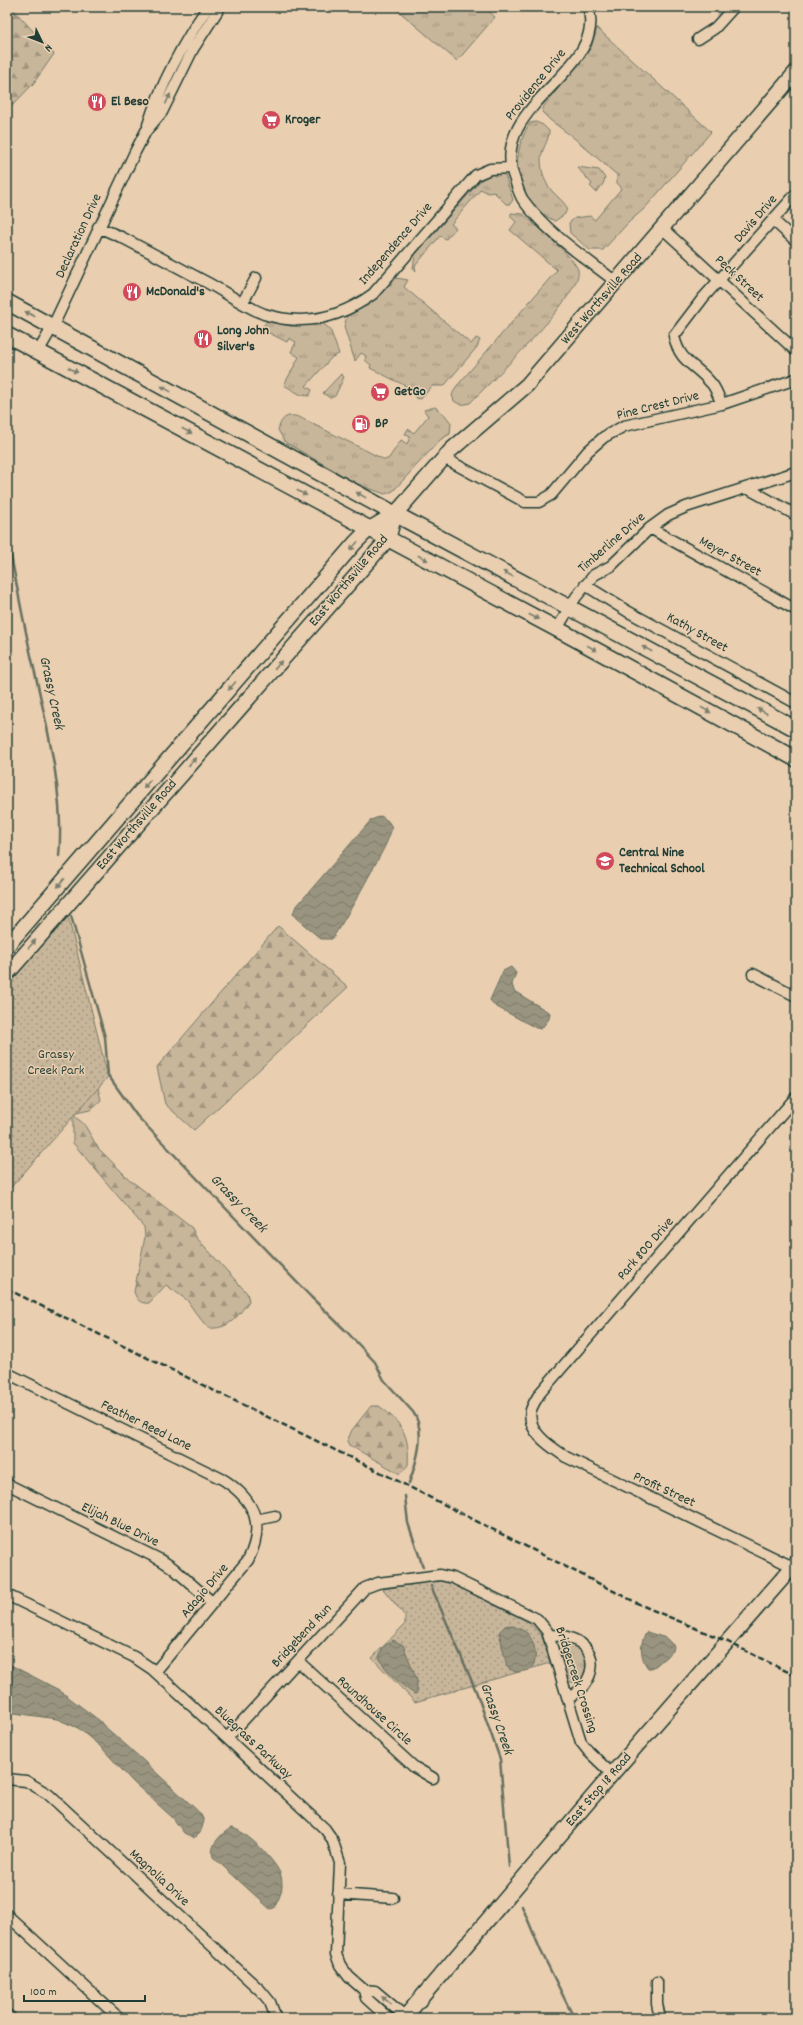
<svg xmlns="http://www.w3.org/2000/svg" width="803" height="2025" font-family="Dekko,sans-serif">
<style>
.grass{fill:url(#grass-tufts);stroke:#747a68}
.forest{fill:url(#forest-firs);stroke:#747a68}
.park{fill:url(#park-dots);stroke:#747a68}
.water{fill:url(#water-waves);stroke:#687161}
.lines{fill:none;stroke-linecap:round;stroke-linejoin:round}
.stream{stroke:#687161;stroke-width:2.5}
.street-casing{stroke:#1f3d34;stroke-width:13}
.secondary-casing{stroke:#1f3d34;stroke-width:17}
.primary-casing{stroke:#1f3d34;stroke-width:18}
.street{stroke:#e9ceb0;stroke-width:10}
.secondary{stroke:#e9ceb0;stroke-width:14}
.primary{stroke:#e9ceb0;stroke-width:15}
.rail{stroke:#1f3d34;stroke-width:2.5;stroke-dasharray:6 3;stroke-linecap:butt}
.oneway{fill:#7a7e6c}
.labels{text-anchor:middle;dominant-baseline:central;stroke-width:3;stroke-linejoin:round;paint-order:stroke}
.street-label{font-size:14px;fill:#1f3d34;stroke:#e9ceb0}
.poi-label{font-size:14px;font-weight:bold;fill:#1f3d34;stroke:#e9ceb0;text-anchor:start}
.park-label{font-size:14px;fill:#274339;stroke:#e9ceb0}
.water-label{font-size:15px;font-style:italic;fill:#2b463c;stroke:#e9ceb0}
</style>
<defs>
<pattern id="grass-tufts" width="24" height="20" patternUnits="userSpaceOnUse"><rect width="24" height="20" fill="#c8b69b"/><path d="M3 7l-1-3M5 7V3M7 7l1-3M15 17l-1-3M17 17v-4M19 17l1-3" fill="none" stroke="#a2957f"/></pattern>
<pattern id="forest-firs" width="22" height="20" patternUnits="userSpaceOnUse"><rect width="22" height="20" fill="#c8b69b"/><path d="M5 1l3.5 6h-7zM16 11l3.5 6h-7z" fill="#a2957f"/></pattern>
<pattern id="park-dots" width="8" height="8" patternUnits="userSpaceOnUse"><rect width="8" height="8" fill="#c8b69b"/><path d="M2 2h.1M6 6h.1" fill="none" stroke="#a2957f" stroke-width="1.8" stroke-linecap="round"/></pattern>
<pattern id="water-waves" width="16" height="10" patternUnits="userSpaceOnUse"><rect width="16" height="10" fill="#99947f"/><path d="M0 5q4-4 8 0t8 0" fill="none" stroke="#7c7a69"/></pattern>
</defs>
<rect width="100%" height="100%" fill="#e9ceb0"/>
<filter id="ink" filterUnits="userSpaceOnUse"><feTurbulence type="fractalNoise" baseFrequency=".025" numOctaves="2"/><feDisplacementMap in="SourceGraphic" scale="8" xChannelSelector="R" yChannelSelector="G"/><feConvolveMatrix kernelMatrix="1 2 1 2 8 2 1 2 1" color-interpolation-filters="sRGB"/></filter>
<g filter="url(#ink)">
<!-- grass -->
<path class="grass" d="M394,7H484L495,17L457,61Z
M597,28L711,132L645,208L628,223L603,250H590L570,233L569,223L575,218L590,216L595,220L620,190L621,187L617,183V175L574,138L550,120L542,112L544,106L591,48Z
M536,122L543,125L549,131C549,141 542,148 541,158C541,170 544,183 553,192C558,198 564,201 567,208L565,214L555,221C516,203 507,159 530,123Z
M577,167L599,170L605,178L603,184L596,192L590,186L592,184Z
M500,173L505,175L513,200L510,204H506L494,192L488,193L481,189L451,224L456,228L446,239L440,236L415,266L416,272L413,268L415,255L481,180L490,175Z
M511,213L523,214C534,224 575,258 578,270C584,294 489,383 470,403L461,405L454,401L452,395L456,387L557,270L510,230L516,222L511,217Z
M396,278L408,280L404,287L471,344L476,338L480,340L477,347L444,386H432L421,399L416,398L408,387L370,368L371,365L365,360L366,356L361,353L355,361L344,327L347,316C367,306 382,294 396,278Z
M267,321L297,325L322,323L330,329L339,354L332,357L306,386L312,390L309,396L301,395L284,385L299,357L291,352L296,342L289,338L287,342L261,329Z
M341,374L344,377L335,396L330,398L323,393Z
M435,407L445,415L451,423L450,434L440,440L393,491L385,494L348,481L337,472L285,442L278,430C281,419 286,413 299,417L385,460L389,458L401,440L407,444L410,437L405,434L408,429L414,433L428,416L424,410Z
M571,1645C584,1648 587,1664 585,1676L578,1683C575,1683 572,1683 569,1681C564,1675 560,1656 562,1649Z"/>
<!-- forest -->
<path class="forest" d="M7,7H11L54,54L33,84L7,111Z
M278,926L348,987L194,1130L165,1104L157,1067Z
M98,1088L101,1100L90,1110L76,1113L74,1116L84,1124L98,1148L130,1180L192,1228L196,1237L247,1293L249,1301C238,1316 229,1330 208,1328L195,1312L187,1300L166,1285L149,1303C140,1304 137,1300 134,1292L145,1237L144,1227L73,1143V1117L7,1160Z
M371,1406H379C402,1423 410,1435 408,1465L400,1474L349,1445L347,1441L352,1430Z"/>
<!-- park -->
<path class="park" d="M67,912L108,1077L7,1192V982Z
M431,1581H447L530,1623L542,1636L550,1663L415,1702L372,1658L405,1624V1616L383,1589Z"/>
<!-- water -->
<path class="water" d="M381,816L388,821L392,827C389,840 382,852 376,863C362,889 348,915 332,939H321L296,918L293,914L295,908L371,820Z
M511,967L516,973L512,984L514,991L550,1013L549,1019L541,1029L536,1028L495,1006L490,1000L503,971Z
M509,1625C515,1627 522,1629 527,1633C534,1640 540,1661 530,1669C527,1671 520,1672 515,1672L507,1667L499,1632L505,1626Z
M647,1632L666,1638L674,1646L673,1651L653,1668H648C640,1658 639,1642 647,1632Z
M393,1640L403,1645L417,1680V1693L415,1694C401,1686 385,1671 379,1657L383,1647Z
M7,1663L59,1690L100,1721L103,1725L134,1752L200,1813L204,1821L201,1831L194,1838L184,1833L173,1818L133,1782L101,1747L78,1728L57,1719L7,1712Z
M231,1828C245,1829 278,1863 281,1876C284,1889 280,1897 274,1908L270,1909L213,1857C209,1845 222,1833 231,1828Z"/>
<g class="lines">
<!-- stream -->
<path class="stream" d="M7,536C16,579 23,622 33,664C46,722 65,796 59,856
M71,916L105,1037L108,1075L137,1116L311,1297L347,1332L375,1362L384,1380L413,1412C427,1431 416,1464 409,1483
M405,1496L408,1523L423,1567
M431,1586L476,1691L500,1759L509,1867
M522,1906L540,1949L574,2018"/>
<!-- street casing -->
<g class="street-casing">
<path id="street" d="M588,7C609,72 485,105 515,180C517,186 519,194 523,200C547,233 584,257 616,282
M698,39L715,28L734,7
M148,125C160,86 184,41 208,7
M774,221L796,241
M98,227L121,237C150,252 179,268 208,283C225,292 246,307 264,314C304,327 340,318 373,294L476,175L490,169L510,168
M662,228L796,351
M243,302L256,278
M38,352L53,326L135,152L146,131L162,112L193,49L220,7
M722,404C718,397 716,387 710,382C694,363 680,363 674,336L703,298L796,194
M444,458L525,502H539L551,495L588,451L604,437L624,426L722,404L796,379
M747,488L796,515
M650,528L796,610
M585,585L627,611L796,703
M557,629L576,597L594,575L611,566L650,528L668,515L686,507L796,472
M753,974L796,996
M7,1373L224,1480C256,1501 265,1526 248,1560L155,1672
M7,1484L161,1560L173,1568L213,1603
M256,1520L275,1516
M793,1567L566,1457C551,1447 526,1432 531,1410C533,1404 537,1398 540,1393L796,1097
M7,1595L134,1657L152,1669L325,1829L332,1839L340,1863L336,1954L340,1965L349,1977L364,1990L375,1991L407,2018
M549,1635C556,1635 563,1635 570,1638C603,1649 595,1685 568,1698
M298,1661L414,1767L433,1778
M227,1738L365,1588L378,1583L440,1575L453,1578L531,1616L537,1619L547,1631L581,1742L589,1752L612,1774
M7,1779L26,1781L48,1794L261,1991L270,2002L276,2018
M338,1894L393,1898
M7,1915L119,2018
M657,1982V2004L660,2018
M364,1990L366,1998L388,2018
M7,2015L11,2018"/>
</g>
<!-- secondary casing -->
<g class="secondary-casing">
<path id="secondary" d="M7,946L355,543L369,529L395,514L451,450L527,385L796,72
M7,974L388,539L395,514
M404,2018L612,1774L796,1563"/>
</g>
<!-- primary casing -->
<g class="primary-casing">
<path id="primary" d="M7,302L395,514L796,729
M7,335L570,636L796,759"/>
</g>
<!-- street -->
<use href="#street" class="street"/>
<!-- secondary -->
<use href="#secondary" class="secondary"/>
<!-- primary -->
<use href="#primary" class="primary"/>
<!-- rail -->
<path class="rail" d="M7,1289L388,1476L641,1605L728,1642L796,1676"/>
</g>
<!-- one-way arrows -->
<defs><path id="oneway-solid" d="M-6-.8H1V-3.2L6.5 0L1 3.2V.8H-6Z"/></defs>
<g class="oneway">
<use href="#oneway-solid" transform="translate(168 99) rotate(-65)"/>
<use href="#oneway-solid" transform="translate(30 314) rotate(-153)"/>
<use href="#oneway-solid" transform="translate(73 370) rotate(28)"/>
<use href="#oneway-solid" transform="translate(166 389) rotate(-151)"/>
<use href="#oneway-solid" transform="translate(187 431) rotate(28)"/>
<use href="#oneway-solid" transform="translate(302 493) rotate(28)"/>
<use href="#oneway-solid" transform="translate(361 495) rotate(-151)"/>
<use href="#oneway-solid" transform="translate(354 546) rotate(132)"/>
<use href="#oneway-solid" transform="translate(423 558) rotate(28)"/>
<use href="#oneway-solid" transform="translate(508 574) rotate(-152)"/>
<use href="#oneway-solid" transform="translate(534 617) rotate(28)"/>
<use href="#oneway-solid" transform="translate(592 648) rotate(29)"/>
<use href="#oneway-solid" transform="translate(647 649) rotate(-152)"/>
<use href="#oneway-solid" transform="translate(278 665) rotate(-49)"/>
<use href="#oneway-solid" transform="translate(232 686) rotate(131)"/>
<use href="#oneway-solid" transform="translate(706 710) rotate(29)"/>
<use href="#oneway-solid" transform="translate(762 711) rotate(-152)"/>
<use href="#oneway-solid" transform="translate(192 762) rotate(-49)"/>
<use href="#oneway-solid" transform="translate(147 784) rotate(131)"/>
<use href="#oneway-solid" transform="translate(61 883) rotate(131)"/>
<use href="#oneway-solid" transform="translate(32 944) rotate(-49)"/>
<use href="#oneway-solid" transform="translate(386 2000) rotate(-141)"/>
</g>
</g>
<!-- icons -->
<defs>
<g id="restaurant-disc" transform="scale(1)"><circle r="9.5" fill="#d1495b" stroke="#e9ceb0"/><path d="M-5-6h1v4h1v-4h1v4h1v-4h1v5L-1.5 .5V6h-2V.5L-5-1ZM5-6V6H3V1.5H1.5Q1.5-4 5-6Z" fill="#fff"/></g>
<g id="supermarket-disc" transform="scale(1)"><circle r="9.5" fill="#d1495b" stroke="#e9ceb0"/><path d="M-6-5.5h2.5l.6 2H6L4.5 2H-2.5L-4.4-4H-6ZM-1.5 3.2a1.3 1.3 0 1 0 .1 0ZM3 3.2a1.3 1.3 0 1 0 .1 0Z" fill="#fff"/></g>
<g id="fuel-disc" transform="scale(1)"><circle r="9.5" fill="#d1495b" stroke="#e9ceb0"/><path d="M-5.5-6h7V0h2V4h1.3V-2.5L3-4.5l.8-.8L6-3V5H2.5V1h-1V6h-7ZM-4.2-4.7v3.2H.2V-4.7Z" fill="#fff"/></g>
<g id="school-disc" transform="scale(1)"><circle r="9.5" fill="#d1495b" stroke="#e9ceb0"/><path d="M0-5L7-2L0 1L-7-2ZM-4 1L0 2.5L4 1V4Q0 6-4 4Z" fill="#fff"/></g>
</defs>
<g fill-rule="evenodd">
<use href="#restaurant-disc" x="97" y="102"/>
<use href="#supermarket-disc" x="271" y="120"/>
<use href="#restaurant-disc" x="132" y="292"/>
<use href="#restaurant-disc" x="203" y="339"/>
<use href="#supermarket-disc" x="380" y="392"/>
<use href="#fuel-disc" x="361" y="424"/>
<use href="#school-disc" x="605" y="861"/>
</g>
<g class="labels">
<!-- street labels -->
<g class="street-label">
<text transform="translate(536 85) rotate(-51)">Providence Drive</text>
<text transform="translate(756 219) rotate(-49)">Davis Drive</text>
<text transform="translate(79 236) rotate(-65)">Declaration Drive</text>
<text transform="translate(396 244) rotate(-49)">Independence Drive</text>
<text transform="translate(739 279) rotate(43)">Peck Street</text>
<text transform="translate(602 299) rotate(-49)">West Worthsville Road</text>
<text transform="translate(658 406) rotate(-14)">Pine Crest Drive</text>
<text transform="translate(612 543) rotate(-41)">Timberline Drive</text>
<text transform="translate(730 557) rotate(29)">Meyer Street</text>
<text transform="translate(349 581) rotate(-50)">East Worthsville Road</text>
<text transform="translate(697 633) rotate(29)">Kathy Street</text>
<text transform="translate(137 825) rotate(-49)">East Worthsville Road</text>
<text transform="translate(646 1249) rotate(-49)">Park 800 Drive</text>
<text transform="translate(146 1426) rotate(26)">Feather Reed Lane</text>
<text transform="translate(664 1490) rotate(25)">Profit Street</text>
<text transform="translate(120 1525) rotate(26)">Elijah Blue Drive</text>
<text transform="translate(205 1591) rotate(-50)">Adagio Drive</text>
<text transform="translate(302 1636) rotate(-47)">Bridgebend Run</text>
<text transform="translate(576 1680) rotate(72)">Bridgecreek Crossing</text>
<text transform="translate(374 1711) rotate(42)">Roundhouse Circle</text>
<text transform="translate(253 1743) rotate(43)">Bluegrass Parkway</text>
<text transform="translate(599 1790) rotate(-49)">East Stop 18 Road</text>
<text transform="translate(159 1878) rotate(43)">Magnolia Drive</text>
</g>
<!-- poi labels -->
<g class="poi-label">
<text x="111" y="102">El Beso</text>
<text x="285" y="120">Kroger</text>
<text x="146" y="292">McDonald's</text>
<text x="217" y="331">Long John<tspan x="217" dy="16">Silver's</tspan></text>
<text x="394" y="392">GetGo</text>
<text x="375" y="424">BP</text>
<text x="619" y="853">Central Nine<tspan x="619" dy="16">Technical School</tspan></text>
</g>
<!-- park labels -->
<g class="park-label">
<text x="56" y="1055">Grassy<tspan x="56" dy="16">Creek Park</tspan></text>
</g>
<!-- water labels -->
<g class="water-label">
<text transform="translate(51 693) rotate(78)">Grassy Creek</text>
<text transform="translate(238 1204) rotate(46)">Grassy Creek</text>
<text transform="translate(496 1719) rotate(71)">Grassy Creek</text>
</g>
</g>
<!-- margin -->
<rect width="803" height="2025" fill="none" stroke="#e9ceb0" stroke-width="24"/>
<rect x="12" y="12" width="779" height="2001" fill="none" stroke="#1f3d34" stroke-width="1.5" filter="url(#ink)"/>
<!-- north arrow -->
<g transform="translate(42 42) rotate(133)" stroke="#e9ceb0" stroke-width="3" paint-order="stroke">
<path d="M0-3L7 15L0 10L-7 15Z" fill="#1f3d34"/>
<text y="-6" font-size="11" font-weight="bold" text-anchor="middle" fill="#1f3d34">N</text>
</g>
<!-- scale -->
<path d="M24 1995v6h121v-6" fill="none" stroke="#1f3d34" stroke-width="2"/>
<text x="30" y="1995" font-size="12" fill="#1f3d34" stroke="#e9ceb0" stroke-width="3" paint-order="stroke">100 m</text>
</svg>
